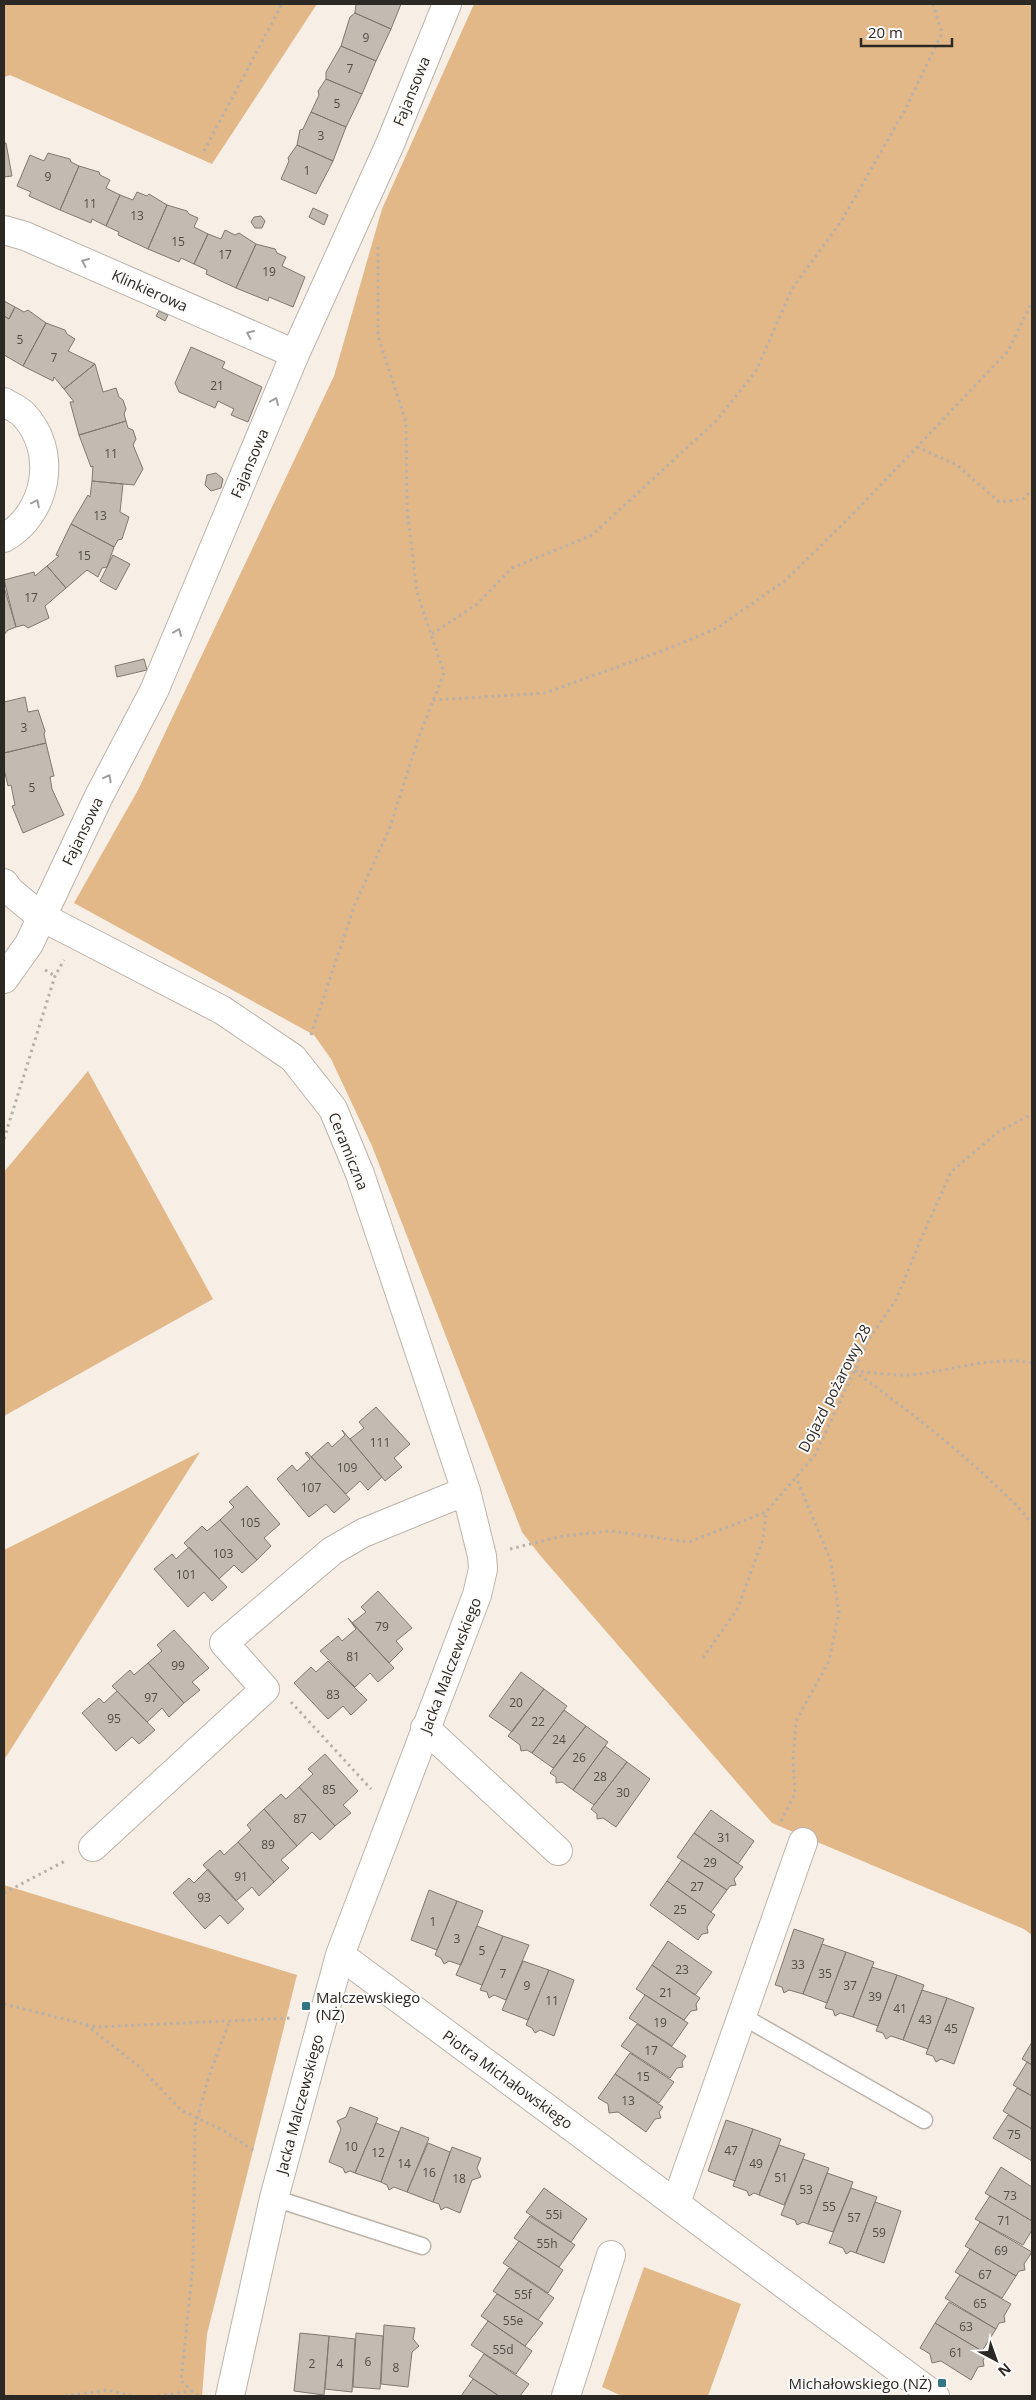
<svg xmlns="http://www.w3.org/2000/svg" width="1036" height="2400" font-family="'Open Sans',sans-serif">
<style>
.green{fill:#e2b889}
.building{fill:#c3bab2;stroke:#817971}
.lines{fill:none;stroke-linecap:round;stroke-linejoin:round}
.lane-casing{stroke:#bcb4ab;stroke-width:19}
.street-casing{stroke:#bcb4ab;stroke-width:30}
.path{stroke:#b8b1aa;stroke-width:3;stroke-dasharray:2.5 4;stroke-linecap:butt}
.lane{stroke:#fff;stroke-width:16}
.street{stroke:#fff;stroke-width:28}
.oneway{stroke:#a09f9d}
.poi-dot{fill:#317685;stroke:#fefcfb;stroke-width:2}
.labels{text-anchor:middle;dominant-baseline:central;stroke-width:4;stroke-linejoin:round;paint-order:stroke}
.number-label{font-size:12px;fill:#524d48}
.street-label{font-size:15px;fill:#2c2925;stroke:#fefcfb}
.poi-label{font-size:15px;fill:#2c2925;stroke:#fefcfb;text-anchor:start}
</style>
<rect width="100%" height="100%" fill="#f7eee5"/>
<!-- green -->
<path class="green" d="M4,4H317L212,164L10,75L4,77Z
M474,4H1032V1935L1024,1929L772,1823L539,1554L522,1532L372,1146L331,1059L314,1035L74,903L138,790L334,376L382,209Z
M88,1071L213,1299L4,1416V1172Z
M200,1452L4,1760V1550Z
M4,1885L297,1975L207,2334L202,2396H4Z
M644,2267L741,2304L708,2396H622L602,2387Z"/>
<!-- building -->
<path class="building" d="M356,4H401L391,29L355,13Z
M355,13L391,29L376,61L341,46L350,17Z
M341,46L376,61L362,94L326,79V72Z
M326,79L362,94L346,127L311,112L319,95L318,91Z
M311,112L346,127L333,161L297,145L300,130L303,129Z
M4,143H6L12,176L4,177Z
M297,145L333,161L316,194L281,179L289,161L288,158Z
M48,153L70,159L71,162L79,166L60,210L29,196L31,192L17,186L30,155L44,161Z
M79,166L99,172L100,175L110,180L106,188L120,195L106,226L92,219L91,223L60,210Z
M137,192L147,196L149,194L167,205L148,249L118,235L119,232L106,226L120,195L133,200Z
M167,205L187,211L189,214L198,218L194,227L208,234L194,264L181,258L179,262L148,249Z
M313,208L328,215L324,225L309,217Z
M261,216L265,221L262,228H255L251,222L254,217Z
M225,230L235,235L239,233L256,244L236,288L206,274L207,270L194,264L208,234L221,239Z
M256,244L275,249L277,253L286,257L282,266L305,277L293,307L269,297L268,301L236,288Z
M4,301L15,307L9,319L4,316Z
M15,307L24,312L28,310L46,323L23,366L4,355V316L9,319Z
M159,311L168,315L165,321L156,316Z
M46,323L65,330L67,334L75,339L68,351L95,364L64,389L54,377L53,381L23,366Z
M191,347L225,362L222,368L262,387L248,422L231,415L234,409L218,401L215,408L179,392L175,383Z
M95,364L103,392L116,388L119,397L123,400L126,409L124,414L126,421L79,435L70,402H74L64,389Z
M126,421L128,428L133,430L136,439L133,445L143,469L134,485L92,481L93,466L91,467L79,435Z
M216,473L223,479L221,488L211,491L205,485L207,475Z
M92,481L123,484L120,512L129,517L122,539L118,540L114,547L71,524L88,495L90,497Z
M71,524L114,547L107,567L102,568L98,577L87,570L66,588L47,566L59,556L56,555Z
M113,555L130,564L116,590L100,581Z
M47,566L66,588L45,606L49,618L28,628L24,625L16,627L4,580L34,572L35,576Z
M4,587L16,627L8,630L4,635Z
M144,659L147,670L117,677L115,666Z
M25,697L28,712L38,710L45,731L44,734L46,743L4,753V702Z
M46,743L54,776L50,777L52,789L64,815L23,833L12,806L15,805L11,785L8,786L4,769V753Z
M376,1407L410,1444L394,1458L402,1467L385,1481L350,1439L364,1428L359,1422Z
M342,1430L382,1477L368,1490L360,1481L346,1494L311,1457L328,1442L332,1447L345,1435Z
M307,1452L350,1499L334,1513L326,1504L309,1517L277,1479L292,1465L297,1471L310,1459L305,1453Z
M247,1486L280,1524L264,1538L271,1546L257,1560L220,1520L234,1507L229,1502Z
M220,1520L257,1560L242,1573L234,1565L219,1579L184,1543L202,1526L207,1531Z
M189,1547L227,1587L212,1601L204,1592L188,1607L154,1569L172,1554L176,1559Z
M378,1591L412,1628L396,1641L403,1649L389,1663L352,1623L366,1612L361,1607Z
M348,1618L394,1668L378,1682L370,1673L355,1687L320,1651L338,1636L342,1641L356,1629Z
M174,1630L209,1668L192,1682L200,1690L184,1703L148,1663L162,1651L157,1645Z
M328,1661L367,1700L351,1715L343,1706L328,1719L294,1683L311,1667L316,1672Z
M148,1663L184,1703L169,1717L162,1708L147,1722L112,1686L130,1670L134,1675Z
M521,1672L544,1689L512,1732L489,1716Z
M544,1689L567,1706L532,1753L527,1750L521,1751L520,1745L508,1736Z
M117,1691L155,1730L139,1744L132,1737L116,1751L82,1713L99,1698L104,1703Z
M564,1710L586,1726L553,1768L532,1753Z
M586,1726L608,1742L573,1790L562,1782L556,1783V1777L550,1773Z
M605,1746L627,1762L594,1805L573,1790Z
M325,1754L358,1791L343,1805L351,1813L335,1826L299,1787L313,1774L308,1769Z
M627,1762L650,1779L616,1827L603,1818L597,1819V1814L591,1809Z
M299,1787L335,1826L320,1840L312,1832L297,1846L264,1809L281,1794L286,1799Z
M264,1809L297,1846L281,1860L289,1868L274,1882L238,1842L251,1830L247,1825Z
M711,1810L754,1841L738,1864L694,1833Z
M694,1833L743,1867L734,1879L736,1885L730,1886L727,1890L677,1857Z
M238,1842L274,1882L259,1896L252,1887L236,1901L203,1865L220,1850L224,1855Z
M682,1860L727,1890L711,1912L667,1881Z
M208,1869L244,1909L228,1924L220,1915L205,1929L173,1893L189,1878L194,1883Z
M667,1881L715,1915L707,1927L708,1933L702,1934L698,1940L650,1905Z
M429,1890L457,1901L437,1950L411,1940Z
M457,1901L483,1911L461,1965L449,1961L444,1964L441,1958L435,1955Z
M477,1926L503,1936L482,1985L456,1975Z
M794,1929L824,1939L803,1994L789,1990L784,1993L782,1987L775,1985Z
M503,1936L529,1945L506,2000L494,1995L489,1998L487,1992L480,1990Z
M668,1941L712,1972L695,1995L652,1965Z
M822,1944L846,1952L827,2003L803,1994Z
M846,1952L874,1962L853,2017L840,2013L835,2016L833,2010L825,2008Z
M523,1961L549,1970L528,2020L502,2010Z
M652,1965L700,1998L696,2004L697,2010L691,2011L684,2020L636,1989Z
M872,1967L897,1975L878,2026L853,2017Z
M549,1970L574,1980L554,2036L540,2030L535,2033L532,2028L526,2025Z
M897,1975L924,1985L903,2040L891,2036L886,2039L883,2033L876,2031Z
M922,1990L947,1998L928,2049L903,2040Z
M645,1995L688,2023L672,2046L629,2018Z
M947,1998L974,2008L954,2064L941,2059L936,2062L933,2056L926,2054Z
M637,2024L686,2056L682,2062L683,2067L677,2068L670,2078L621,2046Z
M1032,2042V2065L1022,2059Z
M630,2053L674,2082L659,2103L615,2074Z
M1027,2062L1032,2065V2096L1013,2085Z
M615,2074L663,2107L659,2112L661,2118L655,2119L646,2132L618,2112L609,2113L608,2104L598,2098Z
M1017,2088L1032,2096V2129L1003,2111Z
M350,2107L378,2118L355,2173L350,2171L345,2173L343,2168L329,2162L341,2129L337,2121L346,2117Z
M1008,2115L1032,2129V2161L993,2138Z
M726,2120L753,2129L735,2181L708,2171Z
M376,2123L399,2132L381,2182L355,2173Z
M401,2127L429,2138L407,2192L394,2187L389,2190L387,2185L381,2182Z
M753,2129L781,2139L759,2195L754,2193L749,2196L747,2191L733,2186Z
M428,2143L450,2152L433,2202L407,2192Z
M779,2145L805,2154L784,2205L759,2195Z
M452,2147L481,2158L477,2168L481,2177L472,2180L460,2213L446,2207L441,2210L439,2204L433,2202Z
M803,2159L829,2168L808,2224L803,2222L797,2225L795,2220L781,2215Z
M1001,2167L1032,2187V2221L985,2193Z
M827,2173L853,2182L833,2232L808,2224Z
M544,2188L587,2219L571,2242L526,2212Z
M851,2188L877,2197L856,2253L851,2251L846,2254L843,2248L829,2243Z
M990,2196L1032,2221V2230L1023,2245L975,2219Z
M875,2202L901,2211L884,2263L856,2253Z
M530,2216L575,2245L559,2267L514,2238Z
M980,2222L1032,2252L1024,2264L1025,2270L1019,2271L1016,2276L965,2246Z
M519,2241L563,2270L548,2293L503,2263Z
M970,2249L1016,2276L1002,2298L955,2272Z
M509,2268L554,2298L538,2320L493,2291Z
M960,2275L1011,2304L1004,2316L1005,2322L999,2323L996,2329L945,2298Z
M497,2294L543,2323L525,2346L481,2316Z
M949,2302L996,2329L982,2351L935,2323Z
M488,2321L532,2351L516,2374L471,2345Z
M935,2323L987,2354L983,2360L984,2366L978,2367L971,2380L941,2361L932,2363L930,2354L920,2348Z
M384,2325L415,2328L413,2339L419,2346L412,2352L408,2387L381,2384Z
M300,2333L329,2336L324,2395L294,2391Z
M356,2333L383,2336L380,2389L353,2387Z
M329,2336L355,2339L352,2392L325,2389Z
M484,2354L529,2384L520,2396H499L469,2376Z
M473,2379L499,2396H461Z"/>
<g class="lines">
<!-- lane casing -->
<g class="lane-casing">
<path id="lane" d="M742,2016L924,2120
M274,2198L422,2246"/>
</g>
<!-- street casing -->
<g class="street-casing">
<path id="street" d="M4,230L25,236L295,354
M4,402C10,406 18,409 23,414C59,451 47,514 4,538
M4,883L10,891L40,916L222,1010L293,1058L333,1109L360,1174L466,1491L482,1556L483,1569L477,1595L340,1955L274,2198L230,2396
M4,979L29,944L99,796L154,691L295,354L390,144L447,4
M425,1728L558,1851
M93,1847L265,1689L224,1643L332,1551L363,1533L466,1491
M340,1955L935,2396
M676,2203L803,1842
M566,2396L611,2255"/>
</g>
<!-- path -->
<path class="path" d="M204,151L282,4
M917,447L957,465L999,502L1023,499L1032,490
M432,634L477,604L512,568L592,535L716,421L756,371L792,289L842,220L906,108L942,33L933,4
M433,700L545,693L670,648L717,628L786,580L855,512L1008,351L1032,302
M45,970L55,976
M311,1035L355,904L389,830L417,742L444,673L417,593L407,508L406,422L378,336V245
M4,1139L55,976L64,960
M854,1371C901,1405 947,1440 990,1480C1005,1494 1020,1507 1032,1524
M855,1371C872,1372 892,1376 909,1375C949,1372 992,1355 1032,1363
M510,1549L563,1536L611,1531L689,1542L766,1512L815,1455L869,1339L896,1300L921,1239L951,1172L998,1132L1032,1114
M703,1658L738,1608L763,1539L766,1512
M291,1702L371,1789
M781,1821L795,1794L793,1760L796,1721L829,1661L839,1612L830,1559L796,1477
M4,1893L67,1860
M4,2004L96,2027L292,2018
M86,2025L141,2068L181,2110L224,2131L256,2152
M4,2396H14
M65,2396L108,2390L132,2396
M158,2396L191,2391
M198,2396L181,2381L193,2265L195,2126L208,2079L229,2022"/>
<!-- lane -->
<use href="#lane" class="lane"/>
<!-- street -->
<use href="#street" class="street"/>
</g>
<!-- one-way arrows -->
<defs><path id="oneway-chevron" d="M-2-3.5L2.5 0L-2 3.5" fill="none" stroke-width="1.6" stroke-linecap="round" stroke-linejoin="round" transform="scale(1.25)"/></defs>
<g class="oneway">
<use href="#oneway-chevron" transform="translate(85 262) rotate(-156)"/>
<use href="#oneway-chevron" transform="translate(250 334) rotate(-156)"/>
<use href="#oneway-chevron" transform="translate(275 401) rotate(-67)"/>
<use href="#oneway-chevron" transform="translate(36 503) rotate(-64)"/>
<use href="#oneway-chevron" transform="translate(178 632) rotate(-67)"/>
<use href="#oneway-chevron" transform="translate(108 778) rotate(-62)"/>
</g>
<!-- markers -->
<g class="poi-dot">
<rect x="301" y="2001" width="10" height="10" rx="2.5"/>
<rect x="937" y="2378" width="10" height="10" rx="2.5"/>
</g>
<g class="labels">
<!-- number labels -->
<g class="number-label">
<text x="366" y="37">9</text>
<text x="350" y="68">7</text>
<text x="337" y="103">5</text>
<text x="321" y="135">3</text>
<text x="307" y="170">1</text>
<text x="48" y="176">9</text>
<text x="90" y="203">11</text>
<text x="137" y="215">13</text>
<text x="178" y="241">15</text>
<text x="225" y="254">17</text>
<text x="269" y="271">19</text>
<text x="20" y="339">5</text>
<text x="54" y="357">7</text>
<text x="217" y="385">21</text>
<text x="111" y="453">11</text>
<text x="100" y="515">13</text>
<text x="84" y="555">15</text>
<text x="31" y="597">17</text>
<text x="24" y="727">3</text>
<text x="32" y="787">5</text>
<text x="380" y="1442">111</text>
<text x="347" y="1467">109</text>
<text x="311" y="1487">107</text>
<text x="250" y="1522">105</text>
<text x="223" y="1553">103</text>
<text x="186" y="1574">101</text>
<text x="382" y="1626">79</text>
<text x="353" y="1656">81</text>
<text x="178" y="1665">99</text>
<text x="333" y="1694">83</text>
<text x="151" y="1697">97</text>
<text x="516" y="1702">20</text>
<text x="114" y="1718">95</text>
<text x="538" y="1721">22</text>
<text x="559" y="1739">24</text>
<text x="579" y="1757">26</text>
<text x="600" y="1776">28</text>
<text x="329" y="1789">85</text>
<text x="623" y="1792">30</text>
<text x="300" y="1818">87</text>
<text x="724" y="1837">31</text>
<text x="268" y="1844">89</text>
<text x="710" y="1862">29</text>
<text x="241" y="1876">91</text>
<text x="697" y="1886">27</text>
<text x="204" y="1897">93</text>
<text x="680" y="1909">25</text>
<text x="433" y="1921">1</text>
<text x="457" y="1938">3</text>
<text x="482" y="1950">5</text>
<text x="798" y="1964">33</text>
<text x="682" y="1969">23</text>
<text x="503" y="1973">7</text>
<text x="825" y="1973">35</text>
<text x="527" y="1985">9</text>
<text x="850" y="1985">37</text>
<text x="666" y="1992">21</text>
<text x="875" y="1996">39</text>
<text x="552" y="2000">11</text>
<text x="900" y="2008">41</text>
<text x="925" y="2019">43</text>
<text x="660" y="2022">19</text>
<text x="951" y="2028">45</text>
<text x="651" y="2050">17</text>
<text x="643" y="2076">15</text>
<text x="628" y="2100">13</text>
<text x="1014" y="2134">75</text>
<text x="351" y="2146">10</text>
<text x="731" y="2150">47</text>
<text x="378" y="2152">12</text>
<text x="404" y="2163">14</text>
<text x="756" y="2163">49</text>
<text x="429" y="2172">16</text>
<text x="781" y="2177">51</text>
<text x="459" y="2178">18</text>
<text x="806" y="2189">53</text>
<text x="1010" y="2195">73</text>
<text x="829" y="2206">55</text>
<text x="554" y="2214">55i</text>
<text x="854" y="2217">57</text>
<text x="1004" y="2220">71</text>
<text x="879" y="2232">59</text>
<text x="547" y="2243">55h</text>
<text x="1001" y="2250">69</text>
<text x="985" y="2274">67</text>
<text x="523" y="2294">55f</text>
<text x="980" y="2303">65</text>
<text x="513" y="2320">55e</text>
<text x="966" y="2326">63</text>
<text x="503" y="2349">55d</text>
<text x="956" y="2352">61</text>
<text x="368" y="2361">6</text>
<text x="312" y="2363">2</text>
<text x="340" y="2363">4</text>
<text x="396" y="2367">8</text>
</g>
<!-- street labels -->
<g class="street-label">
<text transform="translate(411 91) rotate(-68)">Fajansowa</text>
<text transform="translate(150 290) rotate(24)">Klinkierowa</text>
<text transform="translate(249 463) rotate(-67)">Fajansowa</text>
<text transform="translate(82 831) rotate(-64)">Fajansowa</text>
<text transform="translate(349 1151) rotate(68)">Ceramiczna</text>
<text transform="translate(834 1388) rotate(-63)">Dojazd pożarowy 28</text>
<text transform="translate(450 1665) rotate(-69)">Jacka Malczewskiego</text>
<text transform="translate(508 2079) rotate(36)">Piotra Michałowskiego</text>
<text transform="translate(299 2104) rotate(-75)">Jacka Malczewskiego</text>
</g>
<!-- poi labels -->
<g class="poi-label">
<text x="316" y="1997">Malczewskiego<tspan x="316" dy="17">(NŻ)</tspan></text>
<text x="932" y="2383" text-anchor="end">Michałowskiego (NŻ)</text>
</g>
</g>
<!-- border -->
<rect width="1036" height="2400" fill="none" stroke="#2c2925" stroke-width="10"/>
<!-- north arrow -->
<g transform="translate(996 2360) rotate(139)" stroke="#fefcfb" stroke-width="4" paint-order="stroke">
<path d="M0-4L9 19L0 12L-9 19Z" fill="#2c2925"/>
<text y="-8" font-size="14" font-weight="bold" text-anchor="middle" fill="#2c2925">N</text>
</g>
<!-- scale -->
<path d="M861 38v8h91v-8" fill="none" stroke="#2c2925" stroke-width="2.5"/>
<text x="868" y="38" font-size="15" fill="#2c2925" stroke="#fefcfb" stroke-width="4" paint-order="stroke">20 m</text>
</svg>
